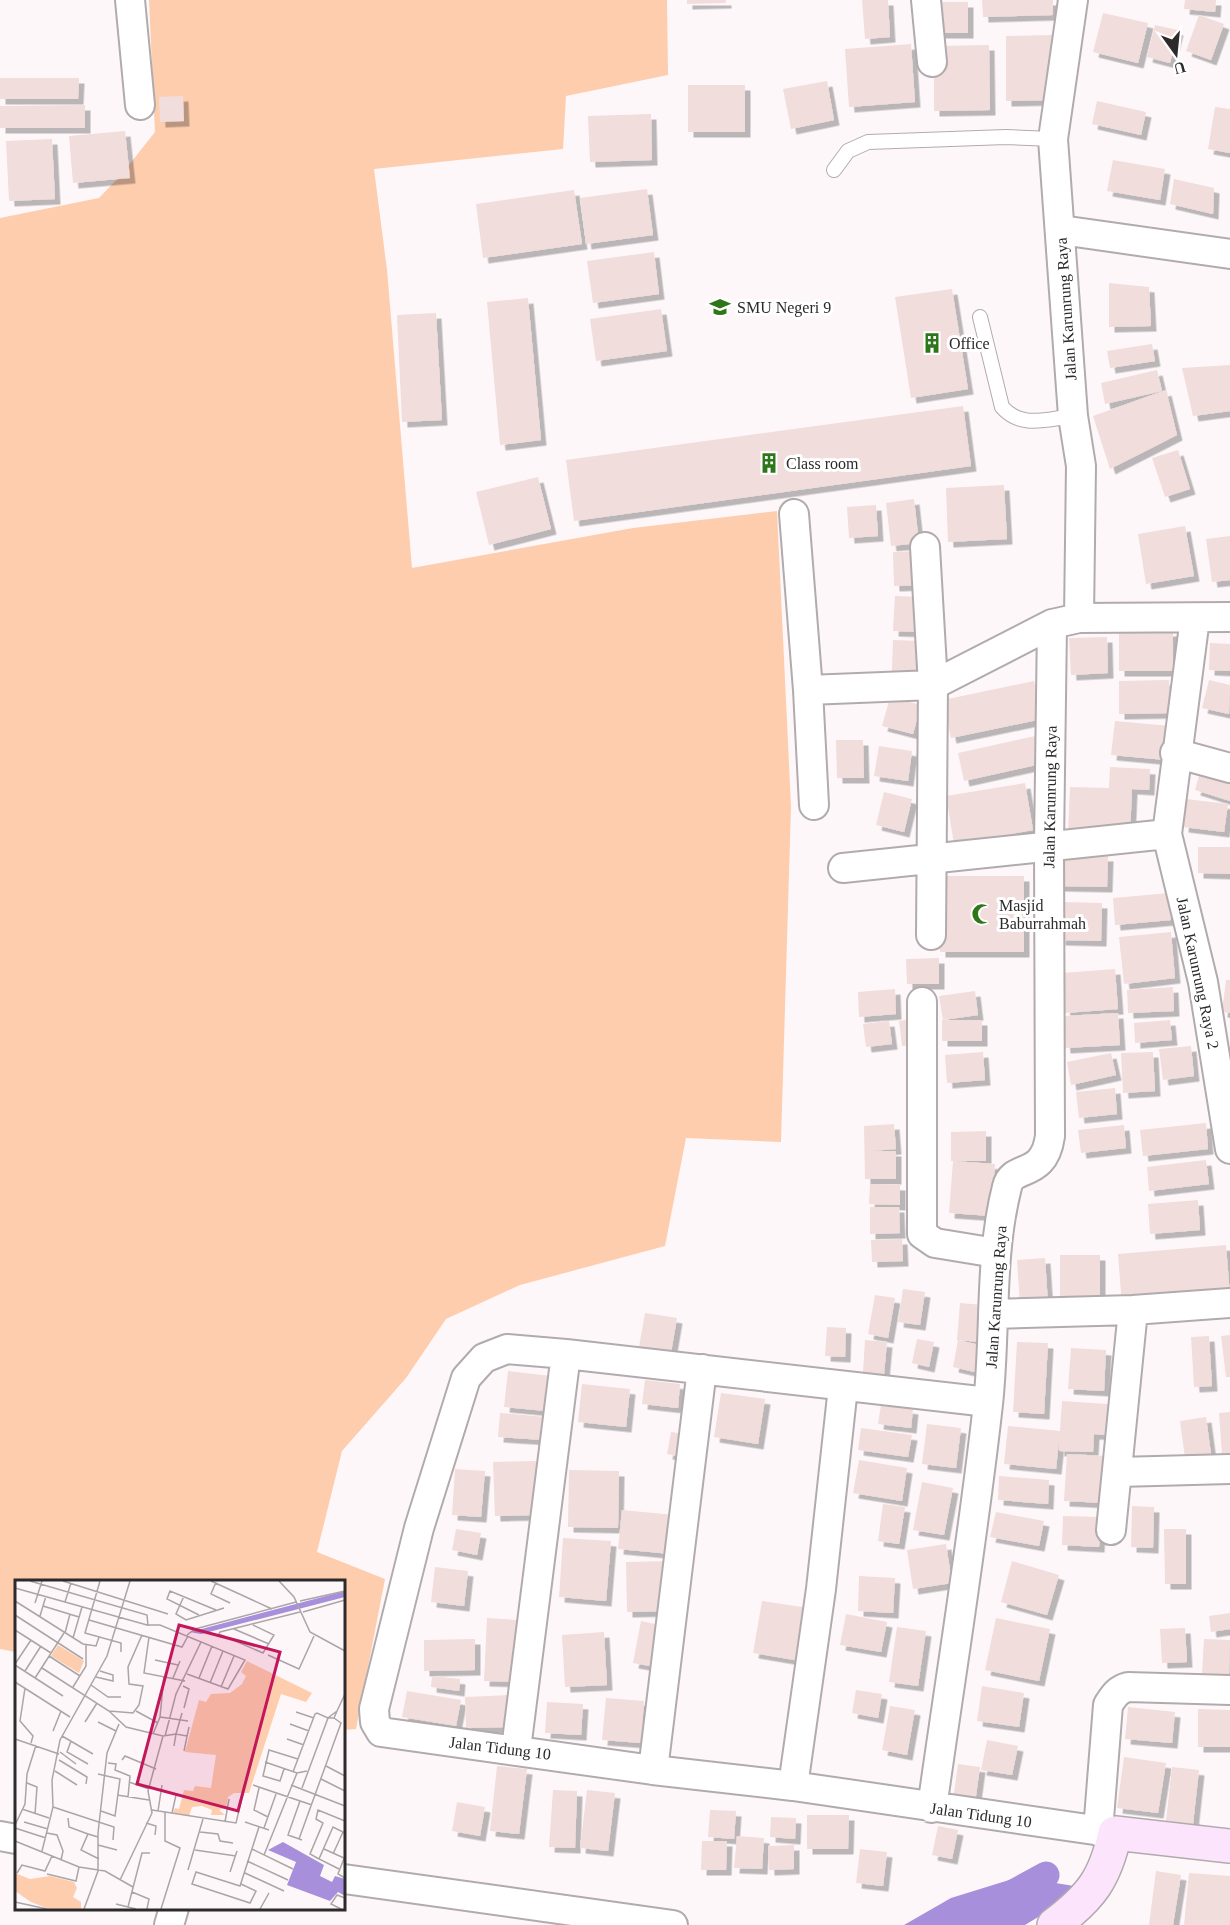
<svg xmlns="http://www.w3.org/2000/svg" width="1230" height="1925" font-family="'Times New Roman',serif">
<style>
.green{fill:#fdcdae}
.water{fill:#a88fdb}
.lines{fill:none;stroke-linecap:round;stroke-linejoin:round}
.canal{stroke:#a88fdb;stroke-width:27}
.building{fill:#f1dddb;filter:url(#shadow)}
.lane-casing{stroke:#b2abad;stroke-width:16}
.street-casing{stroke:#b2abad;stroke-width:32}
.secondary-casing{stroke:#b2abad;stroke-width:36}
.lane{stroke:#fff;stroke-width:14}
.street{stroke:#fff;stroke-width:28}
.secondary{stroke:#fce5fc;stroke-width:33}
.labels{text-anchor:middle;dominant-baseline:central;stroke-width:6;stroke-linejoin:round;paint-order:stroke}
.poi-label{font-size:16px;fill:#2c2a2a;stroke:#fff;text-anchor:start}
.street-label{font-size:16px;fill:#2c2a2a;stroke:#fff}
.inset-road{fill:none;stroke:#aaa5a6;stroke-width:1.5}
.view{fill:#c2185b;fill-opacity:0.15;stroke:#c2185b;stroke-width:3}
.inset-edge{fill:none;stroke:#2c2a2a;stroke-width:3}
</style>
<defs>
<filter id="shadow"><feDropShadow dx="5.5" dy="5.5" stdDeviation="0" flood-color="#0004"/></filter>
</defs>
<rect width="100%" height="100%" fill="#fef7f9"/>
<!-- green -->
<path class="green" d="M149,0H667L668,75L566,96L563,149L374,169L387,270L412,568L633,528L777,511L791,806L781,1142L686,1138L665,1246L520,1285L446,1319L406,1378L342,1451L317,1552L385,1579L356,1729L344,1730V1582H16V1652L0,1649V218L99,198L121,175L155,132Z"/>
<!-- water -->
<path class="water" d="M1019,1877L1086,1888L1025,1925H904L951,1898Z"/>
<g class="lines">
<!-- canal -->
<path class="canal" d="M955,1925L1046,1875"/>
</g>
<!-- building -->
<path class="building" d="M687,0H726V3L687,4Z
M862,0H888L890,37L865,39Z
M982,0H1053V15L983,17Z
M1185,0H1216L1215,12L1184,9Z
M936,2H968V33H936Z
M1103,13L1148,23L1138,63L1093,52Z
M1199,15L1224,24L1211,60L1186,51Z
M1155,25L1178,30L1170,63L1147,57Z
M1052,35L1053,100L1006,101V36Z
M911,44L915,102L849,107L845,49Z
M989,45L990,110L934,111V46Z
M0,78H79L78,99H0Z
M827,81L834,120L791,129L783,89Z
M688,85H745V132H688Z
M183,96L184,121L160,122L159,97Z
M1097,101L1146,112L1141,135L1092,124Z
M85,105V128H0V106Z
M1215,107L1230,109V153L1208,149Z
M651,114L652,160L590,162L588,116Z
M125,131L130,178L73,183L69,136Z
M52,139L55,199L9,201L6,141Z
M1113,160L1165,169L1160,200L1107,191Z
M1174,179L1214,188L1213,214L1170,204Z
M647,189L653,235L586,244L580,198Z
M574,190L582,244L483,258L476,204Z
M654,252L659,294L593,303L587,261Z
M1109,283L1149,287L1151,326L1109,327Z
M952,289L968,389L911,398L895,297Z
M528,298L541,440L500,445L487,302Z
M661,309L667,351L596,361L590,319Z
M436,313L442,420L402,422L397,315Z
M1152,344L1155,361L1110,368L1107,351Z
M1230,365V411L1193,416L1182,368Z
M1157,370L1162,391L1105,404L1101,383Z
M1166,390L1177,435L1110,469L1093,416Z
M963,406L971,466L574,521L566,460Z
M1178,450L1190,489L1165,497L1152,458Z
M538,477L551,529L489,545L476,492Z
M1004,485L1007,539L948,542L946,488Z
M914,499L919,543L891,546L886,503Z
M876,505L878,536L849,538L847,507Z
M1185,526L1194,576L1146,584L1138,534Z
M1230,536V580L1212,582L1206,539Z
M919,551L921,585L894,586L893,552Z
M895,596L924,597L922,632L893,631Z
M1173,631V671H1119V632Z
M1107,637L1108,673L1071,675L1069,638Z
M893,640L923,641L922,671H892Z
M1210,643L1230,644V671L1209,670Z
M1169,680L1170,713L1119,714V681Z
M1209,680L1230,685L1229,714L1202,708Z
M1034,681L1042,719L951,738L943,700Z
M890,697L921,705L913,734L882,726Z
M1115,721L1170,726L1166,760L1111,755Z
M1035,736L1041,764L964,781L958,753Z
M836,740H863L864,778H837Z
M879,746L912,751L908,781L874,776Z
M1110,767L1150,769L1149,790L1132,789L1130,834L1068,832L1070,787L1109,788Z
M1201,768L1230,777V801L1195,790Z
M1025,783L1033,830L954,844L946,796Z
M884,792L912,799L904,832L876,825Z
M1186,799L1228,804L1224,832L1183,827Z
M1198,847H1230V874L1198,873Z
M1059,855L1108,856L1107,887L1058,886Z
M940,876H1024V952H940Z
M1169,893L1171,920L1115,925L1113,898Z
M1061,902L1102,903L1101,941L1060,940Z
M1171,932L1175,978L1124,984L1119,937Z
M939,958V984H907L906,959Z
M1115,969L1118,1009L1065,1013L1062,973Z
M1226,980H1230V1013L1222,1012Z
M1173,987L1174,1011L1128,1013L1127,990Z
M895,989L896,1014L859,1017L858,992Z
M975,991L978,1015L943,1020L939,996Z
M1118,1013L1120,1045L1065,1048L1063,1016Z
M911,1019L915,1045L902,1046L899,1021Z
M942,1020H982V1041H942Z
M1170,1020L1172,1040L1135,1043L1134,1023Z
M889,1021L892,1044L866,1047L863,1024Z
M1191,1046L1194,1076L1163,1080L1159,1049Z
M983,1052L985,1080L947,1083L945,1055Z
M1153,1052L1155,1091L1123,1093L1121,1053Z
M1111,1053L1116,1075L1071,1085L1067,1062Z
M1115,1088L1117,1114L1079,1118L1076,1092Z
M1206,1123L1208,1149L1143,1156L1140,1130Z
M894,1124L896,1149L870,1151H896V1179H865L864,1126Z
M1124,1125L1126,1148L1081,1153L1078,1130Z
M986,1131V1161H951V1132Z
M1206,1160L1209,1184L1149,1191L1147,1167Z
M953,1161L995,1164L991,1216L949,1213Z
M870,1184L900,1185V1205L869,1204Z
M1198,1200L1200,1230L1150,1234L1148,1204Z
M870,1207H899L900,1233L870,1234Z
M902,1239L903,1261L872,1262L871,1240Z
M1226,1245L1230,1296L1122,1306L1118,1254Z
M1060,1255H1100V1306H1060Z
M1045,1258L1048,1303L1020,1305L1017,1260Z
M903,1289L925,1292L920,1325L898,1322Z
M875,1295L895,1298L888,1338L868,1334Z
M960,1303L984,1305L981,1342L957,1340Z
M645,1313L677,1318L671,1353L639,1347Z
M827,1327L846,1328L845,1357L825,1356Z
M1230,1335V1377H1226L1221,1336Z
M1209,1336L1212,1386L1194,1387L1191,1337Z
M917,1339L934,1342L929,1367L912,1363Z
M865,1340L887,1342L884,1374L863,1372Z
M958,1340L984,1346L979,1373L953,1367Z
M1017,1342L1048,1343L1044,1414L1013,1412Z
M1071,1348L1106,1350L1104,1391L1068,1389Z
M508,1371L551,1376L546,1411L504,1407Z
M645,1380L680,1384L678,1408L642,1404Z
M582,1384L630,1389L626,1427L578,1422Z
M721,1393L765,1399L758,1444L714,1437Z
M1062,1401L1108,1404L1106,1435L1094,1434L1093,1452L1059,1451V1441L1056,1469L1004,1464L1008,1426L1080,1433L1060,1431Z
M881,1405L913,1409L911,1428L878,1424Z
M1230,1412V1455H1222L1219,1413Z
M500,1413L546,1417L544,1440L498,1437Z
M1206,1417L1211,1454L1185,1458L1180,1421Z
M927,1424L961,1428L956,1468L922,1464Z
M861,1428L912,1435L908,1457L858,1450Z
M671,1432L692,1435L689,1458L667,1454Z
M1067,1454L1107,1456L1104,1503L1064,1501Z
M859,1460L907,1468L902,1501L853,1493Z
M536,1461L537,1515L495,1516L493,1462Z
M455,1469L485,1471L481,1517L452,1515Z
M569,1470L619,1471L618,1528L568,1527Z
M999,1476L1049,1480L1048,1504L998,1500Z
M922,1482L953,1488L944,1535L913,1530Z
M883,1504L905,1507L899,1544L878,1541Z
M1132,1506L1154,1507L1153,1548L1131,1547Z
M622,1510L675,1515L671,1554L618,1549Z
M996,1512L1044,1521L1039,1546L990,1537Z
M1063,1516L1101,1517L1099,1547L1062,1545Z
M456,1529L481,1533L477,1555L452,1550Z
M1164,1529H1186V1584H1165Z
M563,1538L611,1541L606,1601L559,1597Z
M946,1544L952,1583L913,1589L907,1550Z
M670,1561L672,1611L627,1612L626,1562Z
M1012,1561L1059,1575L1047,1615L1001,1602Z
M435,1567L468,1571L464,1606L431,1602Z
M859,1576L895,1578L893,1613L858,1611Z
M762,1601L815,1609L806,1662L753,1653Z
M1230,1613V1629L1211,1632L1209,1616Z
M846,1614L887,1622L881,1652L840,1645Z
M487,1618L517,1620L514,1682L484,1681Z
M996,1618L1050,1629L1039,1681L985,1670Z
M641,1621L669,1627L661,1668L633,1663Z
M897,1627L926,1631L918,1686L889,1682Z
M1185,1628L1187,1662L1162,1663L1160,1629Z
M604,1632L607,1685L565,1687L562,1635Z
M475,1639V1670L424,1671V1640Z
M1204,1639L1230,1640L1229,1675L1202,1674Z
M432,1676L460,1679L459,1691L431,1687Z
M982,1686L1024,1693L1019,1727L977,1721Z
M856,1690L882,1694L878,1718L852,1713Z
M407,1691L461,1700L456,1726L402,1717Z
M511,1695L512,1727L466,1728L465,1697Z
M606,1698L644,1701L641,1743L602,1740Z
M547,1702L583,1704L581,1735L545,1733Z
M890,1706L915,1710L907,1755L882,1750Z
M1128,1707L1175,1712L1172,1743L1125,1739Z
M1198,1709L1230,1710V1747H1198Z
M987,1740L1018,1746L1012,1775L981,1770Z
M1124,1757L1166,1763L1158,1813L1117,1808Z
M958,1764L980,1767L975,1803L953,1800Z
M497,1766L527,1769L519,1834L490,1831Z
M1172,1767L1199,1770L1193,1824L1166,1821Z
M553,1790L577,1791L575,1848L549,1847Z
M587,1790L615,1793L608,1851L580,1848Z
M457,1802L485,1807L480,1836L452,1831Z
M710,1810L736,1811L734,1839L708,1837Z
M807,1815H849L848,1849H807Z
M771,1817L796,1818L795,1839L770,1837Z
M938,1826L958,1830L952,1859L932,1855Z
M737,1836L764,1838L762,1869L734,1868Z
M702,1841H727L726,1870H701Z
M794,1845V1869L769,1870L768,1846Z
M860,1849L887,1852L883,1886L856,1883Z
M1156,1871L1181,1875L1173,1925H1149Z
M1189,1873L1230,1876V1925H1184Z"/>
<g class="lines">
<!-- lane casing -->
<g class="lane-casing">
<path id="lane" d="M834,170L848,151L868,142L1006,137L1053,139
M980,317L1002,407C1021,429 1047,419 1073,416"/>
</g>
<!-- street casing -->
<g class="street-casing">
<path id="street" d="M130,0L140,105
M926,0L932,62
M1073,0L1053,139L1073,416L1081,466L1079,618
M1061,230L1230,254
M794,514L808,690L814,805
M1195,618L1167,834L1203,982L1230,1149
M808,690L933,685L925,547
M1175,753L1230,768
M843,868L1167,834
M931,935L933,685L1052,624L1079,618L1230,617
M922,1002V1234L935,1243L996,1253
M994,1314L1133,1310L1230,1303
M988,1402L566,1354L507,1349L484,1358L466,1378L419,1528L374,1709L375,1722L381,1732L653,1770L793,1786L1115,1833
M1118,1472L1230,1469
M1111,1530L1133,1310
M516,1749L566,1354
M653,1770L702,1369
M793,1786L821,1589L843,1387
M932,1808C951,1673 973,1539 988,1404C996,1332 989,1257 1007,1187C1012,1163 1044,1180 1050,1136L1049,845L1052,624
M1098,1831L1108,1705C1114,1696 1117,1690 1128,1687L1230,1690
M0,1836L16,1839
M344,1879L673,1925
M169,1925L174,1908"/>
</g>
<!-- secondary casing -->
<g class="secondary-casing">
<path id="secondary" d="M1054,1925C1091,1897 1105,1879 1115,1833L1230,1846"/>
</g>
<!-- lane -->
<use href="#lane" class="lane"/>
<!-- street -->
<use href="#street" class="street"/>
<!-- secondary -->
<use href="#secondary" class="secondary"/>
</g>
<!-- icons -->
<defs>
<g id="school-bare" transform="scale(1.62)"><path d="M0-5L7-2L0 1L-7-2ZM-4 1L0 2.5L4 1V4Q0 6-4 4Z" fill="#2e761a" stroke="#fff" stroke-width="2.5" paint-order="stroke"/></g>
<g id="building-bare" transform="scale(1.62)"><path d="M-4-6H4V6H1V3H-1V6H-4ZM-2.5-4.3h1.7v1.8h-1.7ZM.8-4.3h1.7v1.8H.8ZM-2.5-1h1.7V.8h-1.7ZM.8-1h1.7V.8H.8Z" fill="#2e761a" stroke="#fff" stroke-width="2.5" paint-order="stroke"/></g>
<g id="mosque-bare" transform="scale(1.62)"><path d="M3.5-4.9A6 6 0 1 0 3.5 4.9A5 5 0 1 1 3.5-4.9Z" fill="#2e761a" stroke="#fff" stroke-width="2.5" paint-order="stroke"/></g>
</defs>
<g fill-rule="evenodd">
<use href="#school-bare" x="720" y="307"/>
<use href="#building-bare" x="932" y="343"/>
<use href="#building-bare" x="769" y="463"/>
<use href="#mosque-bare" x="982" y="914"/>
</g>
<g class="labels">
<!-- poi labels -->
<g class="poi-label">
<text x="737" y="307">SMU Negeri 9</text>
<text x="949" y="343">Office</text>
<text x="786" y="463">Class room</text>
<text x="999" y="905">Masjid<tspan x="999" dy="18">Baburrahmah</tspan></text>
</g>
<!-- street labels -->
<g class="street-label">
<text transform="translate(1066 309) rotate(-94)">Jalan Karunrung Raya</text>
<text transform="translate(1050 797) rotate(-89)">Jalan Karunrung Raya</text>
<text transform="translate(1198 973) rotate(78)">Jalan Karunrung Raya 2</text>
<text transform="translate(996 1297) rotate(-86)">Jalan Karunrung Raya</text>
<text transform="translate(500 1748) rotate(7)">Jalan Tidung 10</text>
<text transform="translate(981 1815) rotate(8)">Jalan Tidung 10</text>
</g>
</g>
<!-- overview -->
<g transform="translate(15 1580)">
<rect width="330" height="330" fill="#fef7f9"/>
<path d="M43,65L69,81L64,93L36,76ZM232,81L297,113L291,122L266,114L234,213H219L213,217L211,228L204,230L210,235H196L197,230L187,226L177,227L174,236L158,233L160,228L164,229L169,210L178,211L180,206L196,208L201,175L170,172L184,120L191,122L196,114L215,113L227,104L231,96L226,92ZM0,293L15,299L35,296L59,302L62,308L58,317L66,322V329H34L16,322L0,311Z" fill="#fdcdae"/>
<path d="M330,11V17L186,54L175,52ZM268,262L309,285L305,296L317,302L320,296L330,299V316L323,312L315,321L272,305L281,282L253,270Z" fill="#a88fdb"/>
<path class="inset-road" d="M15,1L132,35L133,46M48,1L153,34M85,1L70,53L106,63V72M196,1L257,29M264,1L279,17L295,52L330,71M201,2L196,14L215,23M0,8L132,45H145L230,80L213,109L172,94M169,16L161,34L171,40L209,28M0,21L68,64L81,66L84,57M285,21L330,11M50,22L56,3M20,23L27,1M28,26L64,37M288,32L330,20M0,35L68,79M184,35L152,19L155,11L201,30M25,36L31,16M74,40L167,67L173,56M238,45L259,55L248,73L204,54L205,52L285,32M219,49L254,64M0,50L36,73M50,53L55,34M172,55L180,49L281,22M134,57L129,93L170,101M58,58L67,27M253,75L284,89L299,56M34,76L65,96M140,80L163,85M0,84L16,60M0,85L48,116M27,88L94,131L111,147L148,156L161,154L167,133M10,91L26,66M81,97L98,101V95L85,91M20,98L49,53M158,98L165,81M184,98L197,66M0,102L55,137M195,103L208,71M76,105L93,117H106M168,106L174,109L169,128M58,107L71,86V65M206,107L219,76M10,108L5,141L18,156L16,163M94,131L118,133L124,125L128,106L114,104L113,87L127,55M121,131L143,143M322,131L330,114M281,132L299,138M145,137L173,141M70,142L82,123M83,142L101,151M275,144L294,151M38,151L46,131M138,154L145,137L149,96M47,156L78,174M150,156L161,114L186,62M0,159L44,174M272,159L289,165M56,161L52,172L73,184M159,166L161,154L172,156M169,171L174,147M45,172L61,184M44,180L72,197L71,204M107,180L110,176L141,189M250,182L282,193L292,191M93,183L101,184L100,190L115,196L113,217M311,186L330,196M269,189L265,201L248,196L254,170L283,179M40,191L62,205M278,192L300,134L302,133L313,138H319L322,131L313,138L287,208M83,194L105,199L100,236L86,231M306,199L330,211M114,202L134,209M12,203L22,207L20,234M238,205L297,225M276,205L330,226M244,208L239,230L253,237M102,215L134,220M285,221L273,255L287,260M38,227L99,247L98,260M7,229L34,238M137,230L221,243L228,214M143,231L147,205M157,233L161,215M53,238L54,247L73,254M9,242L33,249M210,242L214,219M230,242L254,250M131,243L141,246L140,255M0,245L10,224L12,194L21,165M0,248L31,258M249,248L261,214M185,252L203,254L205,261L218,263M32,253L42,255L48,271L46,280M83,257L73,254L66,270L84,279M284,259L326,143L319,138M0,261L64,287L90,291L118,307M83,265L102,270M237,269L278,289M309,269L329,278M180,270L221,276M27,271L38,227L37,200L45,160L92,76L115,1M318,274L328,252M249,275L282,193M330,276L323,294L330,298M304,279L295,274L308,243L301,239L303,230L330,241M232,281L273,300M324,289L304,279L318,247L330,253M173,290L188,239M215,292L222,271M2,293L7,285L30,291L37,276M230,293L269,311M32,294L61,301L64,287M105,300L137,233L133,211L148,156M226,304L241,311L235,323L177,304L181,292L225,306L244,247M117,312L134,319L132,329M0,322L32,329M101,324L121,329M113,327L127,273H135M69,329L83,291V253L92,173L104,144M146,329L165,268L150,261V232M245,329L254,313M326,329L316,324L322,315L330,318"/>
<path class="view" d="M164,45L265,72L223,231L122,204Z"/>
<rect width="330" height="330" class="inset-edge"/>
</g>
<!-- north arrow -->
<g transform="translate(1176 54) rotate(165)" stroke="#ffffff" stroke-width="4.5" paint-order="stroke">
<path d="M0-4.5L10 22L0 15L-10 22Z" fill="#2c2a2a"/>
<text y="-9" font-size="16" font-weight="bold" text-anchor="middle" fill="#2c2a2a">U</text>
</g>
</svg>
